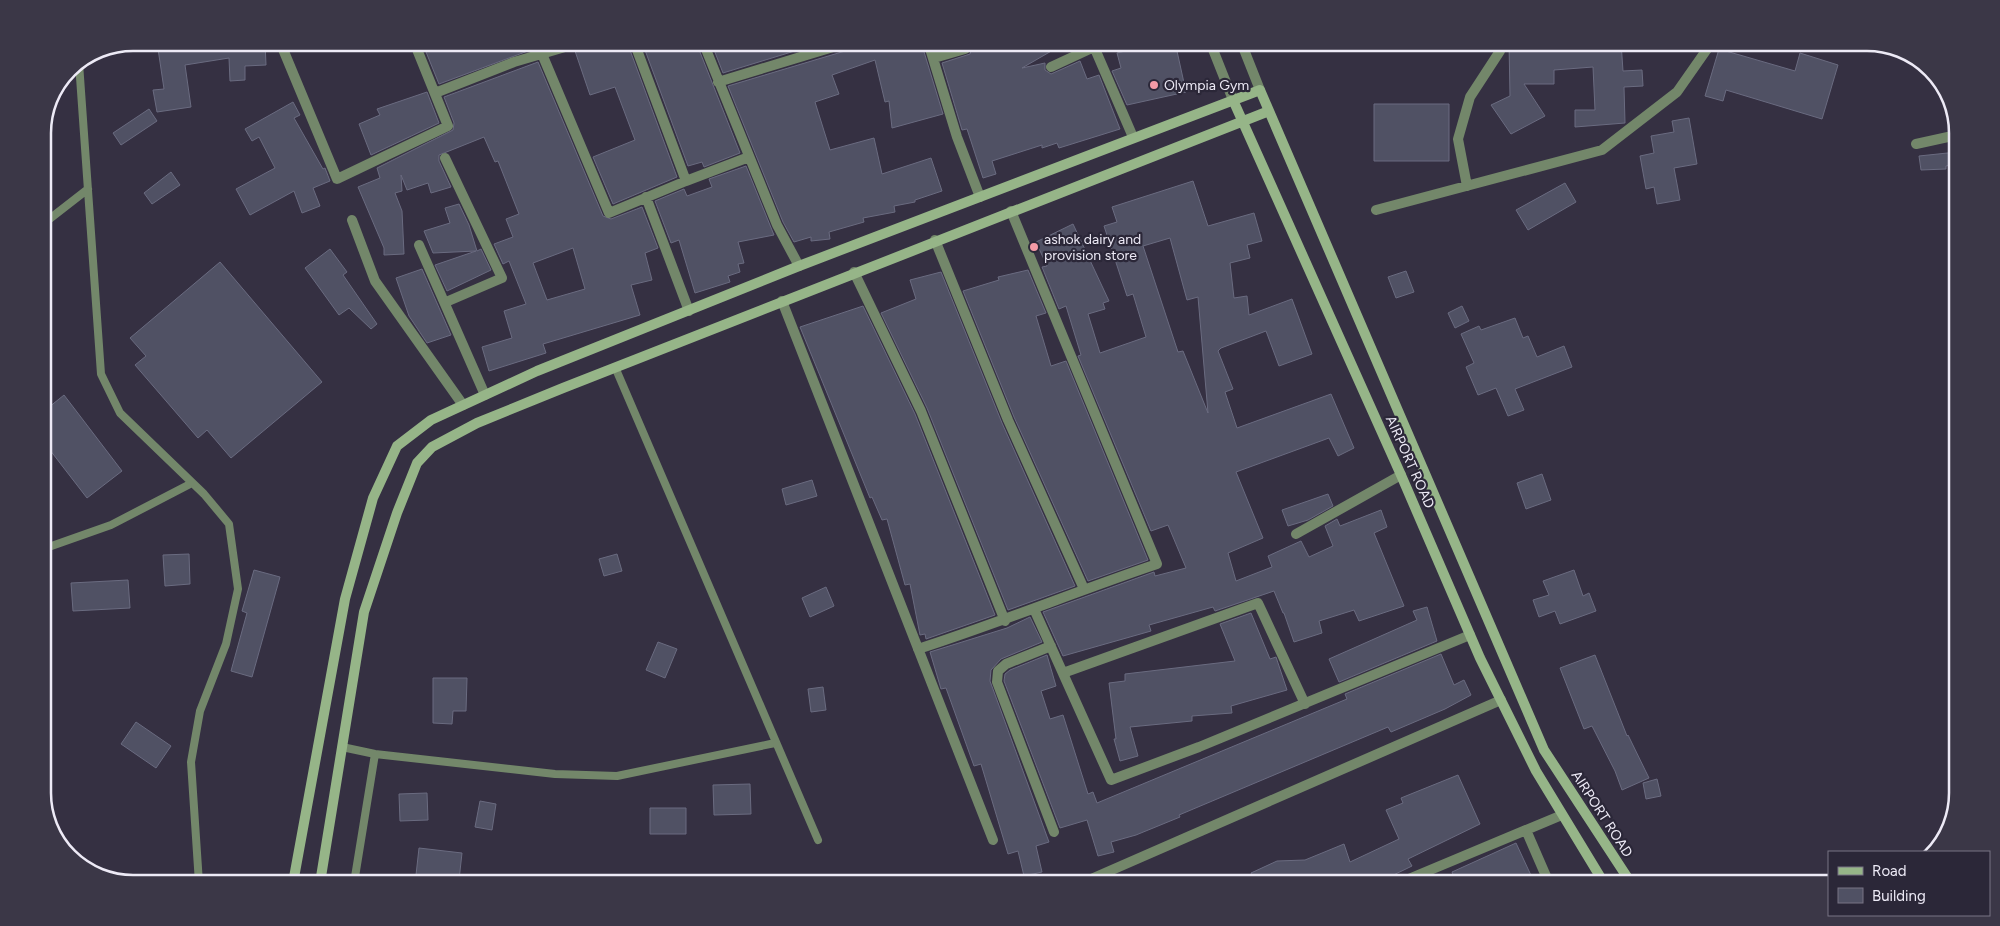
<svg xmlns="http://www.w3.org/2000/svg" width="2000" height="926" font-family="Figtree,sans-serif">
<style>
.building{fill:#505164;stroke:#6a6b80;fill-rule:evenodd}
.lines{fill:none;stroke-linecap:round;stroke-linejoin:round}
.service{stroke:#73876a;stroke-width:8}
.minor{stroke:#73876a;stroke-width:10}
.tertiary{stroke:#73876a;stroke-width:10}
.secondary{stroke:#96b588;stroke-width:10}
.poi-dot{fill:#f49aa6;stroke:#2b2738;stroke-width:2}
.labels{text-anchor:middle;dominant-baseline:central;stroke-width:4.5;stroke-linejoin:round;paint-order:stroke}
.poi-label{font-size:14px;fill:#edeaf6;stroke:#2b2738;text-anchor:start}
.street-label{font-size:14px;fill:#edeaf6;stroke:#2b2738}
.rim{fill:none;stroke:#edeaf6;stroke-width:2.5}
</style>
<rect width="100%" height="100%" fill="#353042"/>
<!-- building -->
<path class="building" d="M157,42H265L266,65L245,66V80L230,81L229,58L185,65L191,107L157,112L153,90L164,89Z
M422,42H533L536,48L439,84Z
M589,42H627L677,177L613,204L593,157L635,140L615,87L590,95L575,51L587,47Z
M642,42H696L740,153L704,167L702,162L688,166Z
M711,42H824L723,73Z
M850,42H921L943,114L892,128L889,101L885,102L875,60L832,75L839,94L815,102L830,150L874,138L882,174L931,158L942,191L915,200V202L894,206L895,212L863,218L864,222L829,232L830,239L811,241V237L794,242L783,222L728,86L845,51Z
M967,42H1067L1022,68L1045,63V70L1051,74L1080,61L1087,79L1099,75L1120,129L1059,148L1057,143L1042,148V145L992,161L996,174L983,178L967,129L962,130L942,63L970,54L972,48Z
M1162,42H1175L1186,92L1127,105L1112,71L1121,68L1117,53Z
M1509,42H1621L1623,71L1642,70L1643,86L1624,87L1625,123L1575,127V110H1595L1593,67L1554,70V84H1524L1545,116L1511,134L1491,105L1510,96Z
M1719,49L1795,71L1800,53L1838,65L1822,119L1726,90L1723,101L1705,96Z
M538,62L603,216L611,219L642,207L658,248L645,253L652,280L631,285L640,315L543,344L546,353L489,371L482,347L512,338L504,311L526,304L509,261L503,264L494,244L513,237L506,219L519,214L498,161L495,162L484,137L439,155V161L451,187L431,193L428,183L407,190L401,175L402,191L395,193L402,211L404,254L384,255V248L358,187L380,178L377,168L453,130L454,123L444,97ZM573,248L585,289L547,300L533,263Z
M427,92L439,123L371,155L359,124L380,115L377,109Z
M293,102L300,115L294,118L323,169L325,168L330,181L313,188L320,206L302,213L294,191L250,215L236,189L275,168L259,137L252,141L245,129Z
M1374,104H1449V161H1374Z
M149,109L157,121L121,145L113,133Z
M1689,118L1697,164L1674,168L1680,200L1657,204L1654,187L1646,189L1640,156L1654,153L1651,136L1674,132L1672,121Z
M1957,152V164L1946,166V169L1921,170L1919,156Z
M746,166L774,235L738,242L744,263L738,264L740,272L728,276L730,282L695,293L679,240L671,243L655,201L684,189L687,196L712,187L709,179Z
M171,172L180,185L152,204L144,193Z
M1193,181L1208,226L1254,213L1262,241L1247,245L1250,258L1230,263L1234,298L1247,296L1249,315L1292,299L1312,354L1279,366L1266,331L1221,348L1218,351L1233,389L1225,392L1237,428L1331,394L1354,448L1338,456L1329,438L1236,472L1263,538L1228,553L1236,581L1272,567L1268,556L1301,541L1309,557L1333,546L1325,526L1337,519L1340,526L1381,510L1387,527L1374,533L1404,606L1359,621L1354,610L1319,621L1322,633L1294,642L1284,613H1283L1274,591L1215,611L1213,607L1149,625L1151,631L1063,656L1043,612L1154,572L1155,576L1186,568L1168,525L1151,531L1078,356L1081,355L1066,306L1059,309L1042,267L1047,266L1036,242L1073,224L1109,301L1103,303L1105,309L1088,314L1100,353L1146,337L1133,294L1127,296L1104,226L1117,222L1112,207ZM1170,238L1187,300L1198,297L1208,413L1183,351L1178,352L1143,246Z
M1565,183L1576,202L1528,230L1516,210Z
M459,204L469,225L477,251L481,249L491,270L447,291L435,265L476,251L433,253L424,231L450,223L445,208Z
M330,249L347,272L343,275L377,324L371,329L349,308L339,315L305,268Z
M220,262L322,382L231,458L207,430L198,438L135,365L146,356L130,338Z
M422,269L451,335L427,343L409,316L396,278Z
M1028,270L1046,313L1036,316L1051,366L1066,361L1148,560L1088,581L1014,417L963,291L999,280L998,277Z
M1406,271L1414,292L1396,298L1388,277Z
M941,272L1002,423L1075,586L1008,610L927,408L881,313L916,299L910,280Z
M863,306L915,414L995,615L926,639L925,634L920,635L910,584L905,585L887,519L882,520L872,497L870,498L800,327Z
M1462,306L1469,321L1455,328L1448,313Z
M1515,318L1523,338L1528,336L1537,357L1564,346L1572,367L1515,389L1524,410L1508,416L1496,388L1478,395L1466,367L1474,363L1461,334L1479,326L1481,330Z
M64,395L122,471L87,498L43,441V412Z
M1542,474L1551,500L1526,509L1517,483Z
M812,480L817,496L786,505L782,489Z
M1328,494L1333,506L1308,520L1288,526L1282,510Z
M189,554L190,584L165,586L163,555Z
M617,554L622,571L604,576L599,559Z
M254,570L280,577L252,677L231,671L247,613L242,611Z
M1574,570L1583,596L1589,593L1596,611L1560,624L1555,611L1539,617L1533,600L1549,595L1543,581Z
M128,580L130,608L73,611L71,583Z
M826,587L834,606L810,617L802,598Z
M1427,607L1437,641L1339,682L1329,659L1417,620L1413,611Z
M1251,613L1270,659L1276,657L1287,690L1231,706L1232,713L1192,716V721L1130,727L1138,756L1120,761L1114,739H1116L1109,683L1125,681V674L1235,661L1220,624Z
M1030,617L1042,642L1001,659L991,670L990,681L1049,842L1036,846L1042,872L1024,876L1018,851L1008,854L981,764L974,766L946,688L941,689L930,652L1007,628Z
M658,642L677,649L665,678L646,670Z
M1441,654L1454,685L1464,680L1471,695L1445,709L1391,732L1388,727L1179,815L1180,817L1136,835L1111,842L1114,852L1098,856L1087,820L1060,828L1004,681L1005,674L1010,670L1047,655L1056,686L1041,691L1050,719L1063,715L1088,794L1093,792L1097,803L1347,699L1345,694Z
M1595,655L1627,736L1628,735L1649,778L1622,790L1615,771L1592,726L1584,729L1560,668Z
M433,678H467L466,711H453L452,724L433,723Z
M823,687L826,710L811,712L808,689Z
M136,722L171,746L156,768L121,744Z
M1458,775L1480,824L1408,859L1412,866L1375,884H1366L1364,878L1346,884H1256L1251,873L1277,861L1305,860L1344,844L1350,862L1399,839L1386,810L1403,803L1401,798Z
M1657,779L1661,796L1646,799L1643,783Z
M750,784L751,814L714,815L713,785Z
M427,793L428,820L400,821L399,794Z
M480,801L496,804L492,830L475,827Z
M650,808H686V834H650Z
M1516,843L1535,884H1457L1452,872Z
M419,848L462,853L459,880L416,875Z"/>
<g class="lines">
<!-- service -->
<path class="service" d="M79,63L101,374L120,413L204,494L229,524L238,589L226,644L200,711L191,762L199,883
M43,224L88,189
M615,367L818,840
M43,549L111,525L192,483
M342,747L375,754L555,774L617,776L775,743
M354,883L375,754"/>
<!-- minor -->
<path class="minor" d="M280,42L337,179L448,126L414,42
M634,42L686,181
M703,42L777,225L799,266
M928,42L957,137L980,197
M1092,42L1133,137
M542,54L609,213L686,181L749,157
M934,58L965,49
M1051,67L1094,47
M718,82L843,44
M435,93L514,62L582,42
M1916,144L1957,135
M445,158L502,278L446,302
M1467,186L1458,139L1470,97L1500,51
M646,197L689,311
M1376,210L1602,150L1677,92L1712,42
M352,220L375,281L463,405
M935,240L1008,420L1084,589
M419,245L485,395
M854,272L921,411L1005,621
M782,301L993,840
M1296,534L1401,475
M1034,609L1111,780L1199,747L1470,635
M1051,646L1006,664L998,671L997,682L1054,832
M918,649C999,623 1077,591 1157,564L1011,211
M1063,673L1258,603L1305,704
M1526,830L1549,883
M1421,874L1424,883
M320,881L334,883
M869,883L873,882
M1082,883L1501,700
M1399,883L1562,815"/>
<!-- tertiary -->
<path class="tertiary" d="M1210,42L1233,100
M1241,42L1260,90"/>
<!-- secondary -->
<path class="secondary" d="M1233,100L1401,475L1480,658L1536,771L1604,883
M293,883L345,599L373,498L397,446L431,420L537,371L799,266L1260,90L1544,750L1631,883
M320,883L364,612L397,513L417,463L432,447L477,423L563,388L1269,111"/>
</g>
<!-- markers -->
<g class="poi-dot">
<circle cx="1154" cy="85" r="5"/>
<circle cx="1034" cy="247" r="5"/>
</g>
<g class="labels">
<!-- poi labels -->
<g class="poi-label">
<text x="1164" y="85">Olympia Gym</text>
<text x="1044" y="239">ashok dairy and<tspan x="1044" dy="16">provision store</tspan></text>
</g>
<!-- street labels -->
<g class="street-label">
<text transform="translate(1410 462) rotate(66)">AIRPORT ROAD</text>
<text transform="translate(1602 814) rotate(57)">AIRPORT ROAD</text>
</g>
</g>
<!-- crop -->
<path d="M0 0H2000V926H0ZM133 51H1867A82 82 0 0 1 1949 133V793A82 82 0 0 1 1867 875H133A82 82 0 0 1 51 793V133A82 82 0 0 1 133 51Z" fill="#3b3747" fill-rule="evenodd"/>
<path class="rim" d="M133 51H1867A82 82 0 0 1 1949 133V793A82 82 0 0 1 1867 875H133A82 82 0 0 1 51 793V133A82 82 0 0 1 133 51Z"/>
<!-- legend -->
<rect x="1828" y="851" width="162" height="65" fill="#2b2738" stroke="#797584"/>
<rect x="1838" y="867" width="25" height="8" fill="#96b588" stroke="#797584"/>
<text x="1872" y="876" font-size="15" fill="#edeaf6">Road</text>
<rect x="1838" y="888" width="25" height="15" fill="#505164" stroke="#797584"/>
<text x="1872" y="901" font-size="15" fill="#edeaf6">Building</text>
</svg>
